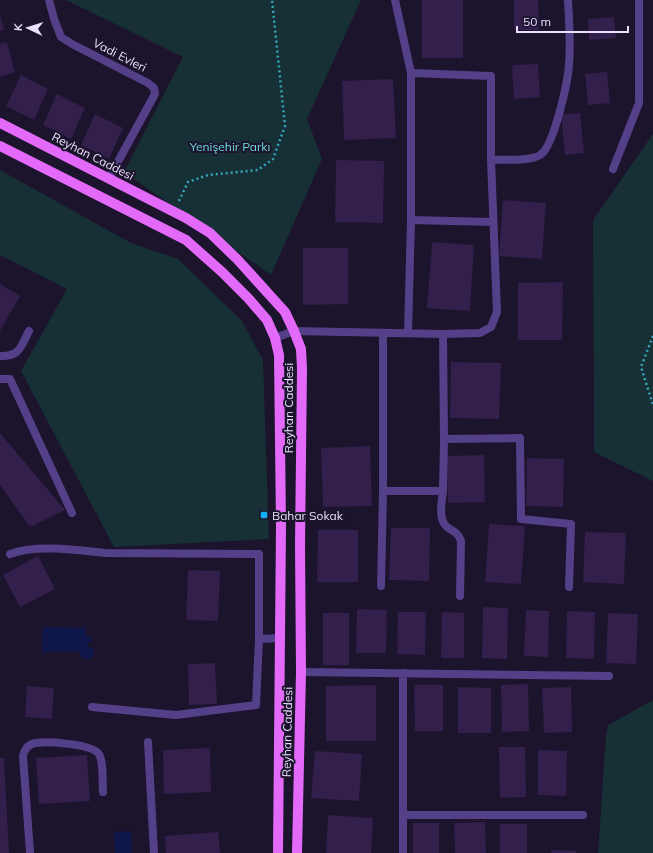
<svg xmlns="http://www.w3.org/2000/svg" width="653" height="853" font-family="Mulish,sans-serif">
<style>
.green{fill:#163036}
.water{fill:#0e164a}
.building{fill:#321f4c}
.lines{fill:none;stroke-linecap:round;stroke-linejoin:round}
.path{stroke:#36a5ba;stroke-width:2.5;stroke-dasharray:2 3;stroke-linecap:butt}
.service{stroke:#534089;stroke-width:8}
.primary{stroke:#e36af9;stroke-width:10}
.poi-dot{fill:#12adf6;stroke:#1c132c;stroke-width:1.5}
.labels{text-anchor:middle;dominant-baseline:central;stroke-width:4;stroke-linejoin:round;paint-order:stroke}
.street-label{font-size:12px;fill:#e9dffe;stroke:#1c132c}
.park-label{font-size:12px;fill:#6bddda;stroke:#1c132c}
.poi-label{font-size:12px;fill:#e9dffe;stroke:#1c132c;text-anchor:start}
</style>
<rect width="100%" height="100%" fill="#1c132c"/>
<!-- green -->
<path class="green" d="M66,0H361L307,119L322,159L271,275L124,172L183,57Z
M653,134V481L594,452L593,220Z
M0,170L131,243L178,259L242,321L263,360L269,539L114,547L21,371L67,289L0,255Z
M653,700V853H598L606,736L608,725Z"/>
<!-- water -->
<path class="water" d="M45,627L86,628V635L90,637L91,642L87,644V647L94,648L93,658L84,659L82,658L80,652H42V631Z
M131,831L132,853H115L114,832Z"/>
<!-- building -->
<path class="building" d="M422,0H463V58H422Z
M514,0H538L539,30H514Z
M0,15L4,30L0,31Z
M614,17L616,38L589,40L588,19Z
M7,42L15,72L0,77V44Z
M538,64L540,97L514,99L512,65Z
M607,72L610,103L588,105L585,74Z
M21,75L48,89L34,120L6,106Z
M393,79L396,138L344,140L342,81Z
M57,94L85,108L71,139L43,125Z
M580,113L584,153L565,155L561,115Z
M95,114L123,128L109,159L81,145Z
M336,160L384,161L383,223L335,222Z
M503,200L546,203L542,259L499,256Z
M432,242L474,245L470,311L427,308Z
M303,248H348V304L303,305Z
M563,282L562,340H518V283Z
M0,284L20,296L0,331Z
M451,362L501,363L499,419L450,418Z
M0,433L65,510L30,527L0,485Z
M370,446L372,506L323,507L321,448Z
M484,455L485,502L448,503L447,456Z
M527,458L564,459L563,507L526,506Z
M489,524L525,526L521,584L485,582Z
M391,528H430L429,581L389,580Z
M318,530H358V582H317Z
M585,532L626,533L624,584L583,582Z
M38,556L55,589L20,607L3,575Z
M188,570L220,571L218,621L186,620Z
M483,607L508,608L507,659L482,658Z
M357,609L387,610L386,653H356Z
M526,610L549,611L548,657L524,656Z
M567,611L595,612L594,659L566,658Z
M398,612H426L425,655L397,654Z
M442,612L464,613V658H441Z
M323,613H349V665H323Z
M608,613L638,614L636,664L606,663Z
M215,663L217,704L189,705L188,664Z
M528,684L529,731L502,732L501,685Z
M376,685V741H326V686Z
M414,685H443V731H415Z
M27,686L54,688L52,719L25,717Z
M458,687L491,688V733H458Z
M571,687L572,732L544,733L542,688Z
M499,747H525L526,797L500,798Z
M210,748L211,792L164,794L163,750Z
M538,750L567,751L566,796L538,795Z
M315,751L362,754L359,801L311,798Z
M87,755L90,801L39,804L36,758Z
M0,758H4L9,853H0Z
M328,815L373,818L371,853H326Z
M485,822L486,853H455L454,823Z
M413,823H439V853H413Z
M500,824H527V853H500Z
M218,832L220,853H166L165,836Z
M552,850L577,851L576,853H551Z"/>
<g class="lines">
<!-- path -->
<path class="path" d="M179,201L188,182L208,175L258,170L273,159L285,126L272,0
M653,336L641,367L653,405"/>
<!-- service -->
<path class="service" d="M49,0L54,19L61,37L72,44L148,83L154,88L155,94L109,178
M491,160C504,159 529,162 540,155C554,147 568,81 569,64C571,43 569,21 568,0
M613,169L639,103V0
M411,220L493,222
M383,333V491H443L444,439L443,334
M408,333L411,220V73
M275,338L294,331L443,334L480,333L491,327L497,312L491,160V76L411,73L395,0
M0,356C20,357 21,346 29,331
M0,379H10L72,513
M444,439L520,438L521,519L571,524L569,587
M443,491C442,501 438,518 446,526C452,532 457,530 461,541L460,596
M10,554C36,544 77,550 105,553L259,554V639L256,705L176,715L92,707
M381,586L383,491
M259,639L281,638
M301,672L609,676
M403,673V853
M148,742L154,853
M403,815H583
M30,853L23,756C24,751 27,746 32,744C43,740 90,744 98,753C104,759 102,783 103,792"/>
<!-- primary -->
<path class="primary" d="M0,123L186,218L210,233L237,259L285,312L294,331L301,349L302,369L300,545L301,672L297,853
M0,146L186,240L222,272L248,298L267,320L275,338L279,355L281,526L278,853"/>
</g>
<!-- markers -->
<rect class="poi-dot" x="260" y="511" width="8" height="8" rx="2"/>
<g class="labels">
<!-- street labels -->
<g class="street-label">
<text transform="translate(120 55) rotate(27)">Vadi Evleri</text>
<text transform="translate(93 156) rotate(27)">Reyhan Caddesi</text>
<text transform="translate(288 408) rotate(-90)">Reyhan Caddesi</text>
<text transform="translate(287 732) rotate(-89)">Reyhan Caddesi</text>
</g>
<!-- park labels -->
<g class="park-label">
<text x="230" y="146">Yenişehir Parkı</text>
</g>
<!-- poi labels -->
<g class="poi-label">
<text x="272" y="515">Bahar Sokak</text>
</g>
</g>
<!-- north arrow -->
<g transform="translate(28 28) rotate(274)" stroke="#1c132c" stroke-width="3" paint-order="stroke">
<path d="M0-3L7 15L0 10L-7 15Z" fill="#e9dffe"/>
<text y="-6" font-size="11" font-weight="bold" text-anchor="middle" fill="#e9dffe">K</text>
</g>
<!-- scale -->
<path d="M517 26v6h111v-6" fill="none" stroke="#e9dffe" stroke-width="2"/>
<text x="523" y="26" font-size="12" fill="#e9dffe" stroke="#1c132c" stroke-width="3" paint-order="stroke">50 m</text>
</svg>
